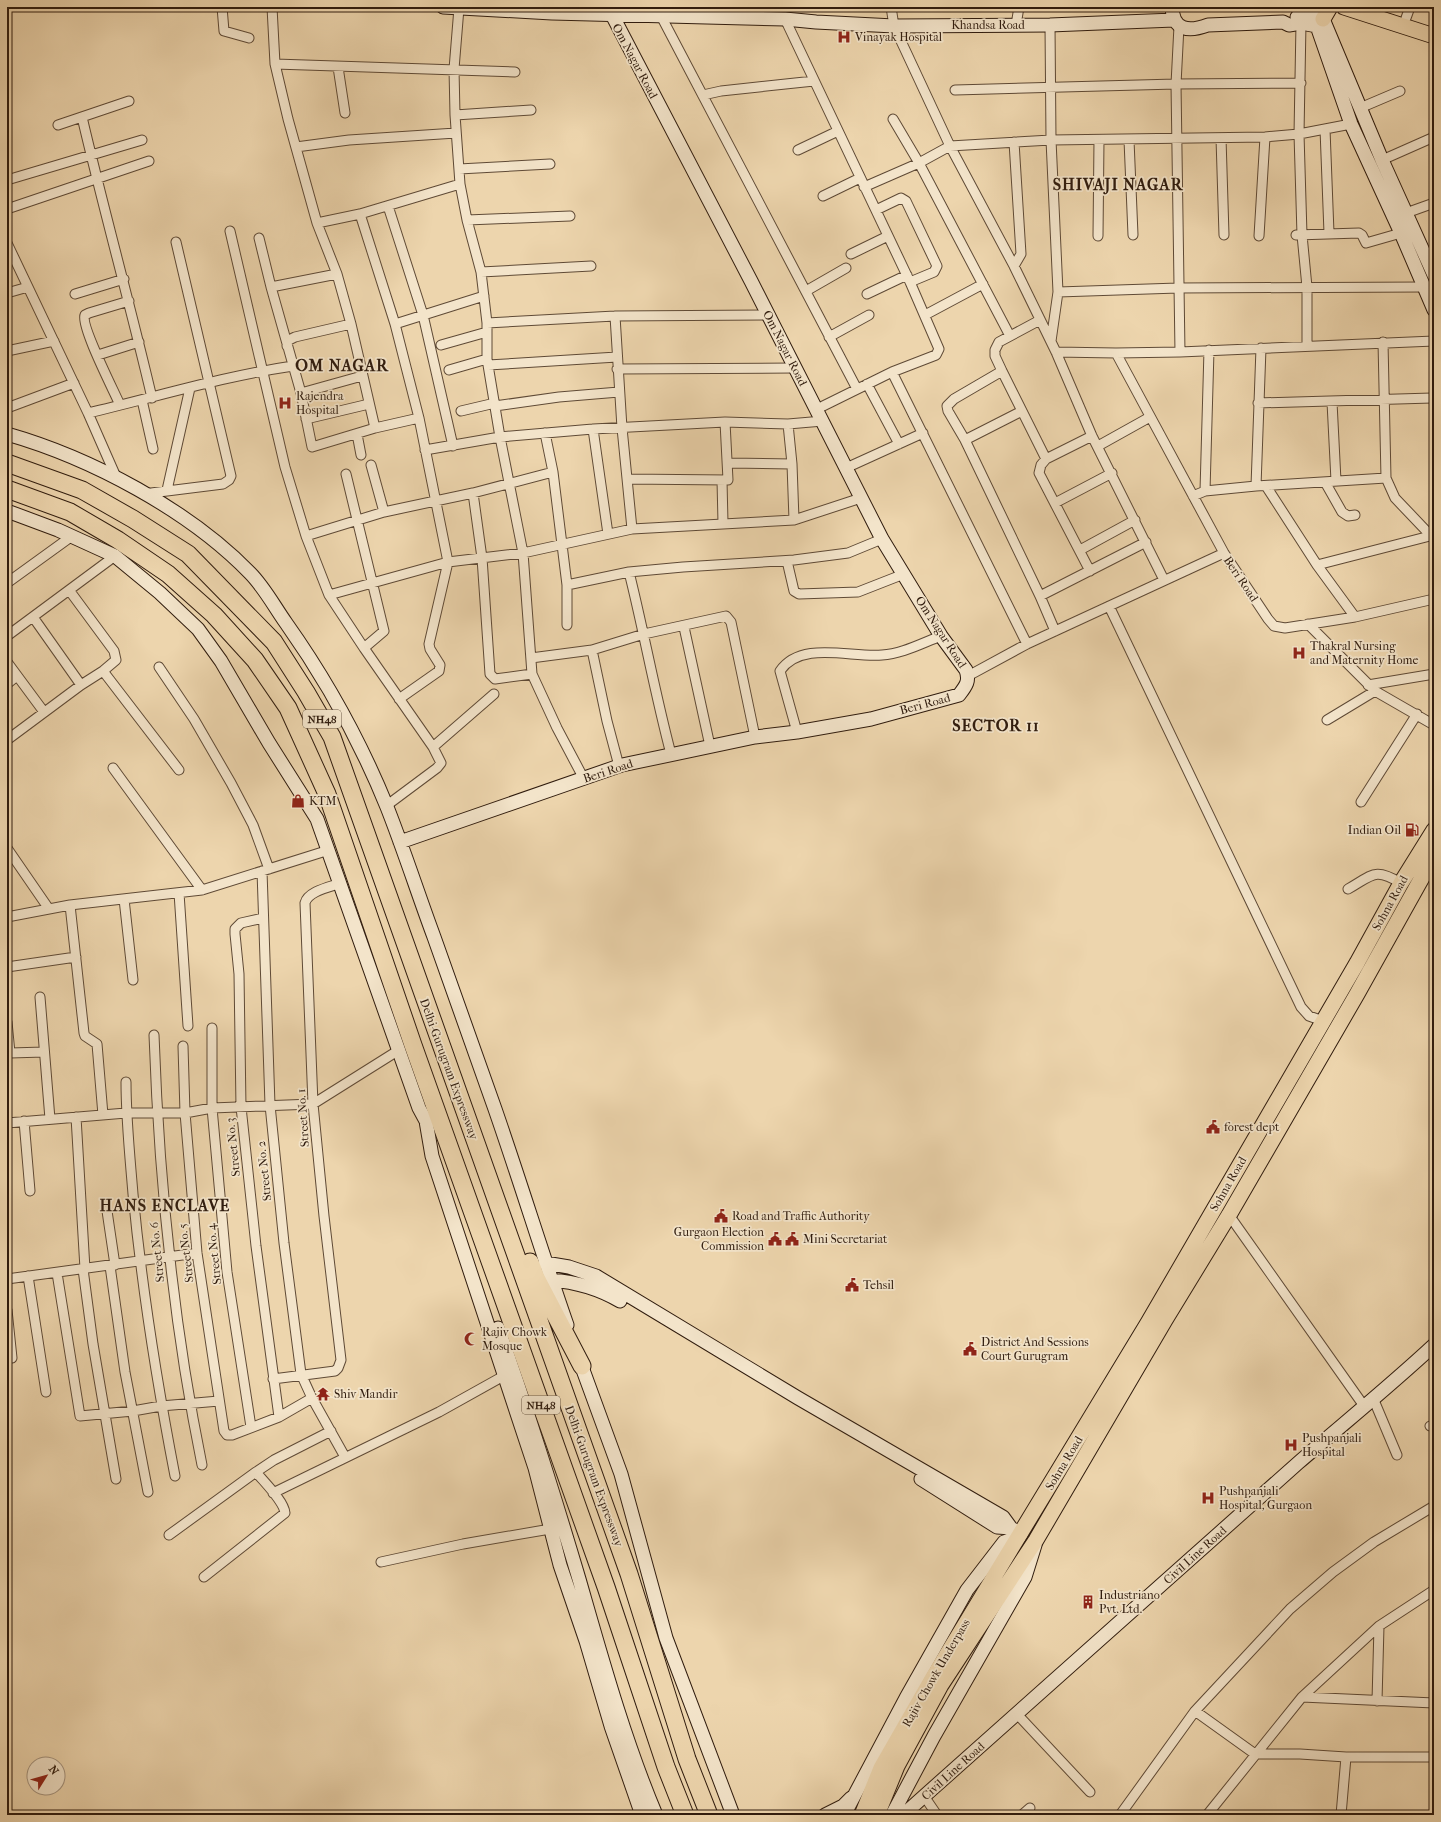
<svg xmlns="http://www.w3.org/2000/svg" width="1441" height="1822" font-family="'IM FELL French Canon',serif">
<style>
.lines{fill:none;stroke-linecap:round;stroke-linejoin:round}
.street-casing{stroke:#5f4a36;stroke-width:11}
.secondary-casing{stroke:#301c0e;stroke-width:15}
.primary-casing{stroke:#301c0e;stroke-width:17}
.highway-casing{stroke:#301c0e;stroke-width:19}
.street{stroke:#f3e4ca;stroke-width:9}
.secondary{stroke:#f3e4ca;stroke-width:13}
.primary{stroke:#edd5ad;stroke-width:15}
.highway{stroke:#edd5ad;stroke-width:17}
.labels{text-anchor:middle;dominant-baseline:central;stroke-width:3.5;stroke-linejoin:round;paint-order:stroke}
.shield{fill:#f3e4ca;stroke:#6a5846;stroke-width:1}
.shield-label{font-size:11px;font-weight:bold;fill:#301c0e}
.street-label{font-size:12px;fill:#301c0e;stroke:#f3e4ca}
.poi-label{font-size:12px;fill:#301c0e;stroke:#f3e4ca;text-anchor:start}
.district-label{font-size:16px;font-weight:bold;letter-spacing:1px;fill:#301c0e;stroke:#f3e4ca}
</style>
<rect width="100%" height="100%" fill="#edd5ad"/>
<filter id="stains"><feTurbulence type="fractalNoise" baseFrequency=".005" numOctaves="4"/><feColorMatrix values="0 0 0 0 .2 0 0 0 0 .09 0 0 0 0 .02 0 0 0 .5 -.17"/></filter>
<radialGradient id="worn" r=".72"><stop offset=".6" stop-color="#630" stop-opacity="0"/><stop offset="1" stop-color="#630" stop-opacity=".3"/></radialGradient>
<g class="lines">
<!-- street casing -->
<g class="street-casing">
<path id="street" d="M222,7L224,31L249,38
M272,7L275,64L288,119L317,223L337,274L351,324L375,428
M891,7L894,26L950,146L1014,266L1056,352L1092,436L1164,580
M459,8L454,69L455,115L460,184L467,220L481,272L487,323V359L500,437L523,553L532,674L557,728L584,779
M661,16L857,389
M1406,18L1410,7
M785,19L910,282L939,349L936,355L892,372L817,409
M1301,23L1299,134L1302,235L1307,287V346
M1016,25L1019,7
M1050,25L1051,140L1058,292L1051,341
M1179,26L1176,84L1180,352
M275,64L515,72
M338,67L345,113
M955,90L1176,84L1301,83
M703,95L721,91L814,81
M1360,108L1400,91
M455,115L531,110
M82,117C104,211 130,304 152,398
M893,119L919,163L1010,336
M58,125L129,101
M1325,129L1329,233
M1221,138L1224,235
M1129,140L1133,235
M1014,142L1021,254L1014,266
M296,147L349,140L456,133
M798,150L838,131
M1382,160L1434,137
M459,169L550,164
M7,180L142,140
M864,187L919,163L950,146L1051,140L1265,137L1299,134L1351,124
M823,196L860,178
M388,206L423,315L453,446
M7,209L149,161
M876,210L901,198L906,201L937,266L934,272L910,282
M1406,213L1434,203
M360,214L395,324L419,418L448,562L429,644L430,649L440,665L439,671L399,699
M467,220L570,216
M317,223L360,214L460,184
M230,231L285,467L306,536L329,595L364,648L433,747L441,763L437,768L386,806
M1296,235L1359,233L1362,235L1366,243L1401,233
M1098,236L1099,140
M1259,236L1265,137
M259,238L271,287L301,393L312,447L375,428L419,418
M7,243L88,413L117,479
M851,254L888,236
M481,272L591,266
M271,287L337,274
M806,291L846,268
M1058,292L1178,288L1424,287
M7,293L28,287
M75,294L124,279
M867,294L907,275
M925,315L983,284
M615,316L622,428L632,529
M1040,320L999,342L995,350V356L1002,371L1046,459
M487,323L615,316L768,315
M395,324L484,296
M829,337L869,315
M1383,342L1386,478L1395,498L1434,539
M441,345L487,332
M287,346V341L295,337L351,324
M7,351L54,341
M1056,352L1116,353L1180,352L1434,341
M1116,353L1224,553L1268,619L1274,626L1285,628L1355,617L1434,599
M98,355L139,342
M488,365L617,357
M617,369L794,368
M449,370L487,359
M1002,371L954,399L947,406L948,411L965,440L1040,596L1055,631
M892,372L1027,644
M867,384L899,444
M301,393L362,376
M142,400L153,449
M1332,402L1336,481
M1258,403L1432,398
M120,405C114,391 80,325 85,315L89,313L129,301
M495,406L559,397L619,392
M7,408L74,383
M461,411L495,403
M88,413C156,397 224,376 293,366
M306,419L369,404
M788,424L792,464L794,520
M593,429L608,534
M545,433L553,472L567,585
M357,434L361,455
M965,440L1022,411
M1098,446L1150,417
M425,450L500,437L593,429L725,422L788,424L823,421
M728,463L792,464
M371,465L384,512
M846,468L923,433
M346,474L384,631L364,648
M627,479L728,480L725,422
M722,480L723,523
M1325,482L1342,512L1348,516L1355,515
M1256,486L1261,348
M1266,486L1317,565L1355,617
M167,490L190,388
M1205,491L1209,350
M473,493L482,558L490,674L495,679L532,674
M143,494L223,484L229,480L231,476L176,242
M1193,496L1205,491L1256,486L1386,478
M1055,503L1112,473
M306,536L384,512L473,493L553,472
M1080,550L1135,520
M787,561L794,591L799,594L858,592L904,574
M1317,565L1430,536
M1090,571L1039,473L1041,465L1046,459L1092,436
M629,572C644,632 655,694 671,754
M7,583L72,536
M329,595L448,562L523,553L632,529L794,520L861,498
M1040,596L1146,542
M1109,606L1301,1007L1309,1016L1323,1021
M33,617L81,685
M1308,624L1375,691L1434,725
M567,625V585L629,572L683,567L794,560L848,553L882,539
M684,627L710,746
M7,636L115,556
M592,650L607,721L619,766
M531,658L592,650L644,634L726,616L731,622L755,737
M7,662L44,712
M159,667L194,719L231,783L253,825L269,869
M103,671L179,770
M968,676L1027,644L1224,553
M7,684L17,676
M1368,685L1434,674
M1327,720L1375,691
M797,732L780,671C801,640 851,658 882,655C902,654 922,643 941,636
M7,740L81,685L103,671L116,660L114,651L69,590
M433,747L494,694
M113,768L202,890
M1361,802L1417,714
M7,848L49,909
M262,871L270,1105L284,1243L301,1374L312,1398L345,1457
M1348,889C1373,875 1374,867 1401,883
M179,893L188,1026
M124,899L133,980
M70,905L84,1033L85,1036L97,1044L103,1115
M7,917L70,905L202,890L329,850
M263,918L241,923L235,929V934L239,974L241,1107L256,1246L279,1417
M7,967L76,957
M40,997L50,1119
M7,1022L10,1053L44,1052
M212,1028V1108L227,1272L251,1427
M154,1035C159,1180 173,1323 202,1465
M183,1046L185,1113L197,1253L224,1431L227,1435H232L279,1417L312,1398
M126,1082C126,1120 130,1157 133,1194C142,1289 157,1383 175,1476
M76,1117L85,1269
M24,1121L30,1191
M7,1123L126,1113H185L212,1108L313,1104L399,1050
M107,1211L115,1265
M1229,1215L1364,1406
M110,1266L125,1372L148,1492
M83,1269L93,1344L116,1479
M57,1273L80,1416L133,1411L161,1406L219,1401
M28,1276L46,1392
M7,1279L197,1253
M7,1310L12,1358
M273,1379L335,1371L338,1368L341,1360L324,1216L313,1104L305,903C308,891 330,887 341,883
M1373,1398L1397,1455
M1430,1426L1434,1425
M256,1472L274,1460L331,1431
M273,1493L439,1412L509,1373
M169,1535L256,1472C264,1482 284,1501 285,1513L204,1577
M381,1562L463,1544L556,1528
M1302,1697L1434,1703
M1377,1701L1379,1626
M1195,1711L1255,1754H1300L1346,1757H1434
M1016,1713L1090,1792
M924,1796L937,1815
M1022,1815L1030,1808
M1120,1815L1195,1711L1290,1609L1333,1572L1374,1542L1434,1506
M1207,1815L1302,1697L1379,1626L1434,1590
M1341,1815L1346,1757
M1434,1815V1812"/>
</g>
<!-- secondary casing -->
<g class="secondary-casing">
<path id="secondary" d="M443,7L552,13L785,19L816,22L894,26L1050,25L1174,20
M1172,7C1173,31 1189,32 1208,25L1283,22L1289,25L1301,23L1317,26L1351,124L1401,233L1434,310
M1297,17L1317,16L1323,19L1382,160L1434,275
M7,434C91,458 189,510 250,573C264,587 274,606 286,623C325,678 361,743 387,807C404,850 418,894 434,937C454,995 475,1052 495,1109C520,1181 542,1253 567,1325
M7,511L58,530L115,556L160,593L198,629L221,661L269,743L317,819L419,1108L426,1121L432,1156L535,1468L560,1565L586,1641L611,1726L642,1815
M400,842L622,765L755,737L797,732L871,719L959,695C966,686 970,681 966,670L941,636L882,539L751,281L608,7
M545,1263L569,1267L596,1276L798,1398L1003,1517L1011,1528L1021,1534
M551,1280C577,1282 598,1288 620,1301
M498,1328C528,1411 554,1495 579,1579C602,1659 624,1739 656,1815
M579,1359L621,1474L666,1638L733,1815
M921,1479L997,1527L1011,1528
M825,1815L843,1806L851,1798
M844,1815L906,1698L967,1590L1004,1542L1019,1537
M892,1815L934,1736L1025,1577L1035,1545
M903,1815L1298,1463C1343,1424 1390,1386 1434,1345"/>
</g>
<!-- primary casing -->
<g class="primary-casing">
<path id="primary" d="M1344,7L1434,36
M1323,19L1330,7
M862,1815L881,1768L932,1679L1148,1323L1357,963L1401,883L1434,830
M877,1815L897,1766L941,1685L1036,1540L1165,1320L1229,1215L1357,994L1434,856"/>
</g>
<!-- highway casing -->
<g class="highway-casing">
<path id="highway" d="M7,463L82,490L133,519L188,554L274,642L306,692L332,737L629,1574L687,1759L709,1815
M7,489L70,512L118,540L168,574L214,615L255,660L288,708L327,794L413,1045L606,1587L666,1767L685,1815
M530,1262L536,1278L582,1366"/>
</g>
<!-- street -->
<use href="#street" class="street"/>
<!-- secondary -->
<use href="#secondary" class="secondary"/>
<!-- primary -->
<use href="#primary" class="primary"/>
<!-- highway -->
<use href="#highway" class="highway"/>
</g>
<!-- icons -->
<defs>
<g id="hospital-bare" transform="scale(1.08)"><path d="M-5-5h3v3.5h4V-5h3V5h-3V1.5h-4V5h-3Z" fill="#8f2418" stroke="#f3e4ca" stroke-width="2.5" paint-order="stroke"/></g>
<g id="shop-bare" transform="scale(1.08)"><path d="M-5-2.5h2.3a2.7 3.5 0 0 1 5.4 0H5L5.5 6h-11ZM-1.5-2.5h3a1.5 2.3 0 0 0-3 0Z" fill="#8f2418" stroke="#f3e4ca" stroke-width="2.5" paint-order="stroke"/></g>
<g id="fuel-bare" transform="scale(1.08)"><path d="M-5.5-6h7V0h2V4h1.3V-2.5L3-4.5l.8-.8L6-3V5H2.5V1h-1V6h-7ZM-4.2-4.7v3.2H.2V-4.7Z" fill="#8f2418" stroke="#f3e4ca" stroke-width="2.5" paint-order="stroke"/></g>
<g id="civic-bare" transform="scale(1.08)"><path d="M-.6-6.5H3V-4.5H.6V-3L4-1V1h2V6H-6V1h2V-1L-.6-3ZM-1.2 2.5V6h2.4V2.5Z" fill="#8f2418" stroke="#f3e4ca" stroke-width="2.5" paint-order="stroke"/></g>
<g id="mosque-bare" transform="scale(1.08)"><path d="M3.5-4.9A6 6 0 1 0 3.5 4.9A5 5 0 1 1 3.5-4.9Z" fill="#8f2418" stroke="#f3e4ca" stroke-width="2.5" paint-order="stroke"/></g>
<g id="temple-bare" transform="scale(1.08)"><path d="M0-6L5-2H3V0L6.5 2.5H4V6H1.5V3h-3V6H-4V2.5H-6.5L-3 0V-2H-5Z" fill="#8f2418" stroke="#f3e4ca" stroke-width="2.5" paint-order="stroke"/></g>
<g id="building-bare" transform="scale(1.08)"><path d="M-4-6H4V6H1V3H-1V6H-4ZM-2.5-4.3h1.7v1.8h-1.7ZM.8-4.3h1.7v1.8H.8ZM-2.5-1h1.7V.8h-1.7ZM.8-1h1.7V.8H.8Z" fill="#8f2418" stroke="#f3e4ca" stroke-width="2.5" paint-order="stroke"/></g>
</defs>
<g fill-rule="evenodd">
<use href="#hospital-bare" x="844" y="37"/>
<use href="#hospital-bare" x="285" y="403"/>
<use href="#hospital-bare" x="1299" y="653"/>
<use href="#shop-bare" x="298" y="801"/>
<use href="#fuel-bare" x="1412" y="830"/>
<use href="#civic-bare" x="1213" y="1127"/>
<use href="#civic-bare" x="721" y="1216"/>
<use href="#civic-bare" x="775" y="1239"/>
<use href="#civic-bare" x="792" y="1239"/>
<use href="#civic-bare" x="852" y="1285"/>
<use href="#mosque-bare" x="471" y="1339"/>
<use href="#civic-bare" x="970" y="1349"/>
<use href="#temple-bare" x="323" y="1394"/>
<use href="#hospital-bare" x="1291" y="1445"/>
<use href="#hospital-bare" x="1208" y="1498"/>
<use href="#building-bare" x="1088" y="1602"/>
</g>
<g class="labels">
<!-- shield labels -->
<g class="shield">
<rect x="303" y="710" width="38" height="18" rx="3"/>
<rect x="522" y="1396" width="38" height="18" rx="3"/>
</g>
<g class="shield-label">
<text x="322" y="719">NH48</text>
<text x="541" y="1405">NH48</text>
</g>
<!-- street labels -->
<g class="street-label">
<text x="988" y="25">Khandsa Road</text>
<text transform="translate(635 61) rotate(62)">Om Nagar Road</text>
<text transform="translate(785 348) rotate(63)">Om Nagar Road</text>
<text transform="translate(1241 579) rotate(56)">Beri Road</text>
<text transform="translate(941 632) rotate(57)">Om Nagar Road</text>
<text transform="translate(925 704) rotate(-15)">Beri Road</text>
<text transform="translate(608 771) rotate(-18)">Beri Road</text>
<text transform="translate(1390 903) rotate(-61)">Sohna Road</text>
<text transform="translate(449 1069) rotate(70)">Delhi-Gurugram Expressway</text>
<text transform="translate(303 1118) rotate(-94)">Street No. 1</text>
<text transform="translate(233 1147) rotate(-96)">Street No. 3</text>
<text transform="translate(264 1171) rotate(-96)">Street No. 2</text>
<text transform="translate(1228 1184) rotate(-60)">Sohna Road</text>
<text transform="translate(157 1252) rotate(-96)">Street No. 6</text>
<text transform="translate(186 1253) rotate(-97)">Street No. 5</text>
<text transform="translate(214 1254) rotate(-96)">Street No. 4</text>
<text transform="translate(1064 1463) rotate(-59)">Sohna Road</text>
<text transform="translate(594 1476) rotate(70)">Delhi-Gurugram Expressway</text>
<text transform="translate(1195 1555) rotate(-42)">Civil Line Road</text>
<text transform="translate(936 1673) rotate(-60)">Rajiv Chowk Underpass</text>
<text transform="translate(953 1771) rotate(-42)">Civil Line Road</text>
</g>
<!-- poi labels -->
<g class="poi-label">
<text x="855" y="37">Vinayak Hospital</text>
<text x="296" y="396">Rajendra<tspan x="296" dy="14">Hospital</tspan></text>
<text x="1310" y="646">Thakral Nursing<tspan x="1310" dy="14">and Maternity Home</tspan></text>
<text x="309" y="801">KTM</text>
<text x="1401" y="830" text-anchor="end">Indian Oil</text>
<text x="1224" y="1127">forest dept</text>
<text x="732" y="1216">Road and Traffic Authority</text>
<text x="764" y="1232" text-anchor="end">Gurgaon Election<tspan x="764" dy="14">Commission</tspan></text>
<text x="803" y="1239">Mini Secretariat</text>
<text x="863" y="1285">Tehsil</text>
<text x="482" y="1332">Rajiv Chowk<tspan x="482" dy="14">Mosque</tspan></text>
<text x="981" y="1342">District And Sessions<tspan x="981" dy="14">Court Gurugram</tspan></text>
<text x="334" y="1394">Shiv Mandir</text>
<text x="1302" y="1438">Pushpanjali<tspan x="1302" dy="14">Hospital</tspan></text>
<text x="1219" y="1491">Pushpanjali<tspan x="1219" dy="14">Hospital, Gurgaon</tspan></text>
<text x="1099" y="1595">Industriano<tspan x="1099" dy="14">Pvt. Ltd.</tspan></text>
</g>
<!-- district labels -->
<g class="district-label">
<text x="1118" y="184">SHIVAJI NAGAR</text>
<text x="342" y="365">OM NAGAR</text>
<text x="996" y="725">SECTOR 11</text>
<text x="165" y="1205">HANS ENCLAVE</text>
</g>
</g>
<!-- margin -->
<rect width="1441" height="1822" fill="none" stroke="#edd5ad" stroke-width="24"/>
<rect x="8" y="8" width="1425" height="1806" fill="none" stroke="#301c0e" stroke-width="2"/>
<rect x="12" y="12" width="1417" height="1798" fill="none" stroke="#301c0e"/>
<!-- north arrow -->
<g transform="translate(46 1776) rotate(53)"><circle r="19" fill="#f3e4ca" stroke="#a5947f"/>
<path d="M0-3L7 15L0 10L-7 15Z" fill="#8f2418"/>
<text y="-6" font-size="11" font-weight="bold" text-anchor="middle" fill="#301c0e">N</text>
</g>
<rect width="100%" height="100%" filter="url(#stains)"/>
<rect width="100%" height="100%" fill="url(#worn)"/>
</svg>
